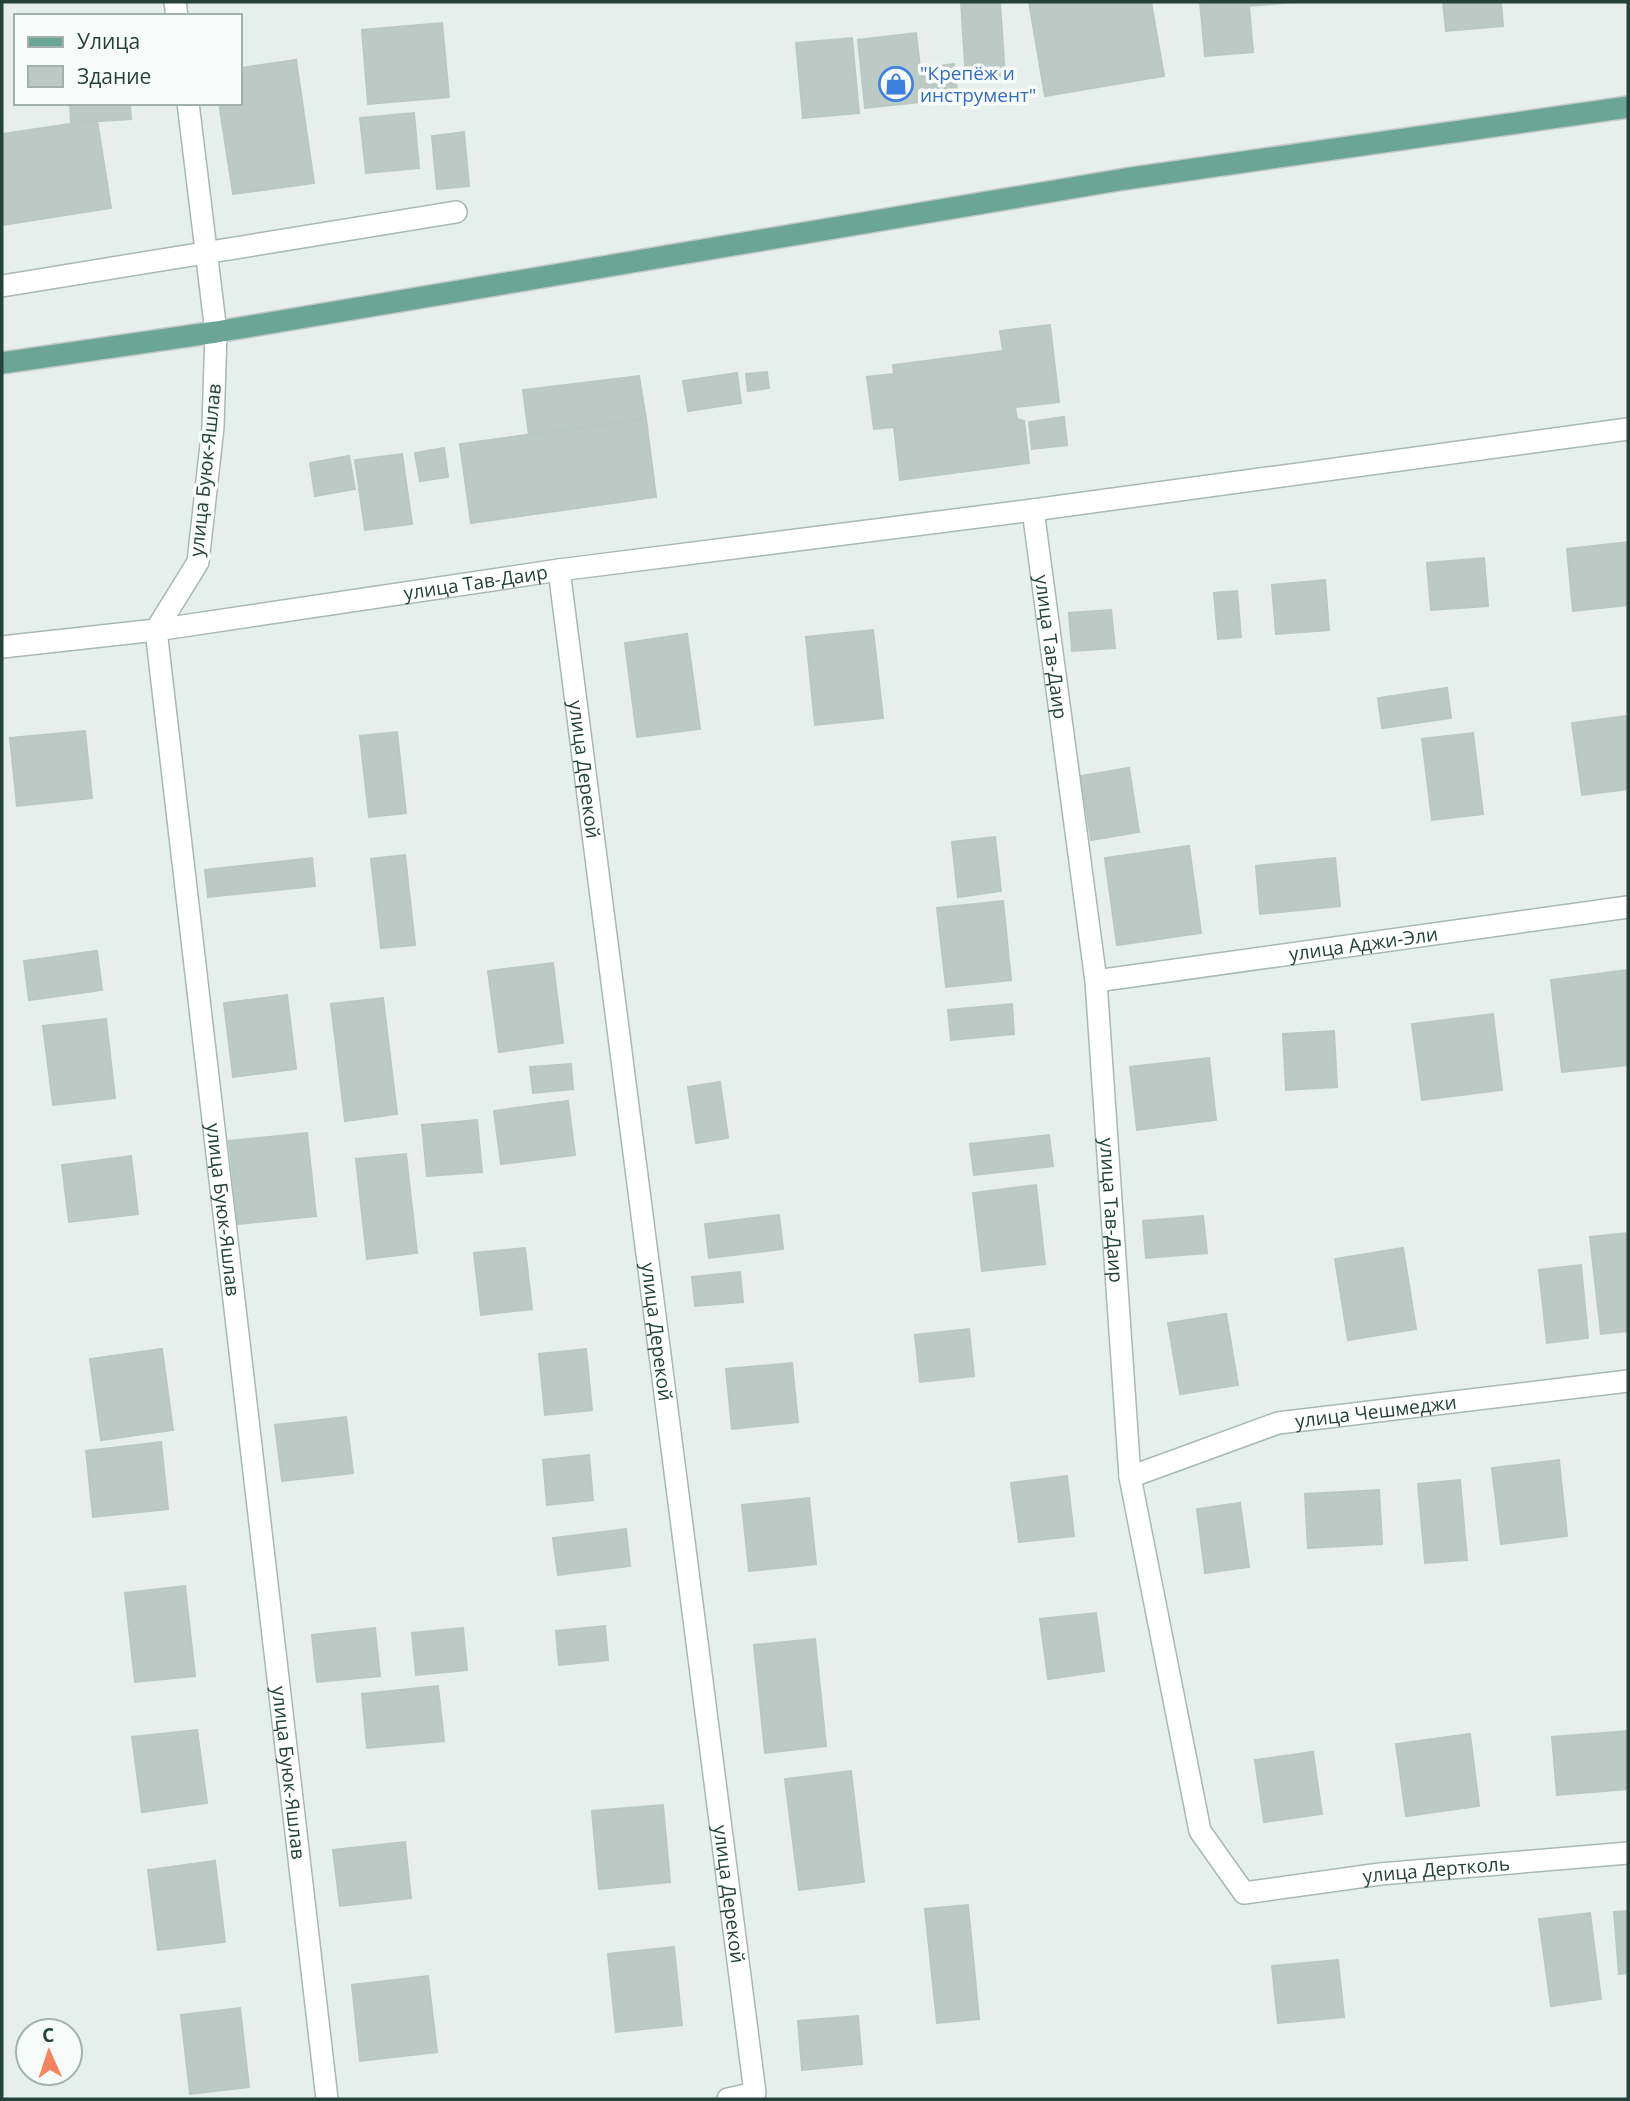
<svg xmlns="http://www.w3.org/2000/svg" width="1630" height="2101" font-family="'Open Sans',sans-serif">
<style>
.building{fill:#bbcac4;stroke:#b8c9c2;stroke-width:2}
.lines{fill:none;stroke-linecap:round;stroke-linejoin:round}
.minor-casing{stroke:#a8b8b2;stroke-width:24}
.major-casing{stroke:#c2cac8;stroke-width:24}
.minor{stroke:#fff;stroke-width:21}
.major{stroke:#6aa596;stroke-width:21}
.labels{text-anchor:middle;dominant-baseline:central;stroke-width:7;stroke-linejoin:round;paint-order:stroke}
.shop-label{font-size:19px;fill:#366cbe;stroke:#f7fbf9;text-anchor:start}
.street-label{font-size:19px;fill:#24423a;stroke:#f7fbf9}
</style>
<rect width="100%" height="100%" fill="#e6efeb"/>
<!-- building -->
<path class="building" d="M961,2H1000L1005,76L966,79Z
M1029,2H1151L1164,76L1045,96Z
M1200,2H1295L1249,6L1253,52L1205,56Z
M1443,2H1501L1503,26L1446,31Z
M442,23L449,97L368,104L362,30Z
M916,33L920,68L954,64L958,98L865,108L858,40Z
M852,38L859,113L803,118L796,43Z
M296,60L314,183L233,194L219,103H240V68Z
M70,103H130L131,119L71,123Z
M414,113L419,168L366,173L360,118Z
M97,120L111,208L2,225V134Z
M464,132L469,186L437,189L432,136Z
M1050,325L1059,402L1015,407L1017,419L1024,421L1029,463L900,480L894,427L874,429L867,377L894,374L893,365L1003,351L1000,331Z
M767,372L769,388L748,391L746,374Z
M737,373L741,403L688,411L683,381Z
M639,376L646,419L529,435L523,390Z
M1064,417L1067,445L1032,449L1029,422Z
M646,419L656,497L471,523L460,444Z
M444,448L448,477L420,481L415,453Z
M402,454L412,524L365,530L355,460Z
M349,456L355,489L315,496L310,463Z
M1628,542V605L1573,611L1567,549Z
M1484,558L1488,606L1431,610L1427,563Z
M1325,580L1329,630L1276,634L1272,585Z
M1237,591L1241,637L1218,639L1214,593Z
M1111,610L1115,648L1072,651L1069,613Z
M873,630L883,718L815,725L806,637Z
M687,634L700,729L637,737L625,643Z
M1447,688L1451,718L1382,728L1378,698Z
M1628,716V789L1582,795L1572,723Z
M85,731L92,798L17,806L10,738Z
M397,732L406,813L369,817L360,736Z
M1473,733L1483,814L1432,820L1422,739Z
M1129,768L1139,832L1091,840L1081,776Z
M995,837L1001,891L958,897L952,842Z
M1189,846L1201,933L1117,945L1105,858Z
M405,855L415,945L381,948L371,859Z
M312,858L315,886L208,897L205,870Z
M1335,858L1340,906L1260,914L1256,866Z
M1003,901L1011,980L946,987L937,908Z
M97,951L102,990L29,1000L24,961Z
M553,963L563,1043L499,1052L488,971Z
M1628,970V1065L1562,1072L1551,980Z
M287,995L296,1069L233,1077L224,1003Z
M383,998L397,1114L345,1121L331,1004Z
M1012,1004L1014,1034L951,1040L948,1010Z
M1493,1014L1502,1090L1422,1100L1412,1024Z
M106,1019L115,1098L53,1105L43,1026Z
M1334,1031L1337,1087L1286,1090L1283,1034Z
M1209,1058L1216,1120L1137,1130L1130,1067Z
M571,1064L573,1089L533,1093L530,1067Z
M720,1082L728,1138L696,1143L688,1087Z
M568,1101L575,1155L501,1164L494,1111Z
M477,1120L482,1172L427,1176L422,1125Z
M307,1133L316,1216L238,1224L229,1141Z
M1049,1135L1053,1166L974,1175L970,1144Z
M406,1154L417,1253L367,1259L356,1159Z
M131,1156L138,1214L69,1222L62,1165Z
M1036,1185L1045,1264L982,1271L973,1193Z
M779,1215L783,1249L709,1258L705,1224Z
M1203,1216L1207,1253L1146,1258L1143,1221Z
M1628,1233V1331L1601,1334L1590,1237Z
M525,1248L532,1309L481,1315L474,1253Z
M1403,1248L1416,1329L1348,1340L1335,1259Z
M1581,1265L1588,1338L1547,1343L1539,1270Z
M740,1272L743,1302L695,1306L692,1277Z
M1226,1314L1238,1385L1180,1394L1168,1323Z
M969,1329L974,1376L920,1382L915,1335Z
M162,1349L173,1430L101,1440L90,1359Z
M586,1349L592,1410L545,1415L539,1354Z
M792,1363L798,1422L732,1429L726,1369Z
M346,1417L353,1473L282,1481L275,1425Z
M161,1442L168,1509L93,1517L86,1451Z
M589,1455L593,1500L547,1505L543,1460Z
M1559,1460L1567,1536L1501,1544L1492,1468Z
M1067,1476L1074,1536L1019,1542L1011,1483Z
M1460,1480L1467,1560L1425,1563L1418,1484Z
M1379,1490L1382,1544L1308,1548L1305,1494Z
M809,1498L816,1564L749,1571L742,1505Z
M1240,1503L1249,1567L1205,1573L1197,1509Z
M626,1529L630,1566L558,1575L553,1538Z
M185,1586L195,1676L135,1682L125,1593Z
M1096,1613L1104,1671L1048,1679L1040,1619Z
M605,1626L608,1660L559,1665L556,1631Z
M375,1628L380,1676L317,1682L312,1635Z
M463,1628L467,1670L416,1675L412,1633Z
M815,1639L826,1746L765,1753L754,1645Z
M438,1686L444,1741L367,1748L362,1694Z
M197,1730L207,1803L142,1812L132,1737Z
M1628,1731V1789L1557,1795L1552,1737Z
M1470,1734L1479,1806L1406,1816L1396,1744Z
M1313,1752L1322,1814L1264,1822L1255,1760Z
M851,1771L864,1882L799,1890L785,1779Z
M663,1805L670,1882L599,1889L592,1811Z
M405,1842L411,1898L340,1906L333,1850Z
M215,1861L225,1942L158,1950L148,1870Z
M968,1905L979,2019L937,2023L925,1909Z
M1628,1911V1973L1619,1974L1614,1912Z
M1590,1913L1601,1999L1551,2006L1539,1919Z
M674,1947L682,2025L616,2032L608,1954Z
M1338,1960L1344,2017L1278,2023L1272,1966Z
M428,1976L437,2052L360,2061L352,1985Z
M240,2008L249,2087L190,2094L181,2015Z
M858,2016L862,2064L802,2070L798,2021Z"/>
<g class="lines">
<!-- minor casing -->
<g class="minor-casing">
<g id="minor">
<path d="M175,2L177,16"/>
<path id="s1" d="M188,103L216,332L213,427L198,562L156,630L327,2099"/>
<path d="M2,286L456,212"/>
<path id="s2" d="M1033,510L1096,981L1130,1477L1200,1831L1244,1893L1380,1874L1628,1853"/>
<path id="s3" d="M559,570L755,2093L728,2099"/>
<path id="s4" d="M2,647L156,630L559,570L1033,510L1628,429"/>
<path id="s5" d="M1096,981L1628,907"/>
<path id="s6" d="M1130,1477L1278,1423L1628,1381"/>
</g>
</g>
<!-- major casing -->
<g class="major-casing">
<path id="major" d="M2,363L216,332L1125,179L1628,107"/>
</g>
<!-- minor -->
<use href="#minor" class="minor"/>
<!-- major -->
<use href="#major" class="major"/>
</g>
<!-- icons -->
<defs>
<g id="shop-ring" transform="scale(1.75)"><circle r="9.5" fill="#f7fbf9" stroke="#3f7fe0" stroke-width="1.5"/><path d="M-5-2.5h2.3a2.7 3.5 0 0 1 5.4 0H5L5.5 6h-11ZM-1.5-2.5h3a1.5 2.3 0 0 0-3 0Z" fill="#3f7fe0"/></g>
</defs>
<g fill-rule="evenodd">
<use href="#shop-ring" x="896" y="84"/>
</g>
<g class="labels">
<!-- shop labels -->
<g class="shop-label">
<text x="920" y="73">"Крепёж и<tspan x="920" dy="22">инструмент"</tspan></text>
</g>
<!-- street labels -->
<g class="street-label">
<text transform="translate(205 470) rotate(-84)">улица Буюк-Яшлав</text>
<text stroke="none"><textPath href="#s4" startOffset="478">улица Тав-Даир</textPath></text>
<text stroke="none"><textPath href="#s2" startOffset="138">улица Тав-Даир</textPath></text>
<text stroke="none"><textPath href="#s3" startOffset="201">улица Дерекой</textPath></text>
<text stroke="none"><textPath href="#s5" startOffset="270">улица Аджи-Эли</textPath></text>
<text stroke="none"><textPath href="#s1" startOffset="1125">улица Буюк-Яшлав</textPath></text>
<text stroke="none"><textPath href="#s2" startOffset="705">улица Тав-Даир</textPath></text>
<text stroke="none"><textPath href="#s3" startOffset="768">улица Дерекой</textPath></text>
<text stroke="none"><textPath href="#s6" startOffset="256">улица Чешмеджи</textPath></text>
<text stroke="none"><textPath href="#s1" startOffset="1692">улица Буюк-Яшлав</textPath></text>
<text stroke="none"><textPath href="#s2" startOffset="1603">улица Дертколь</textPath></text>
<text stroke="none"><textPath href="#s3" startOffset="1335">улица Дерекой</textPath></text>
</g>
</g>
<!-- border -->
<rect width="1630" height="2101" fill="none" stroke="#24423a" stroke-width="7"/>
<!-- legend -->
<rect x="14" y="14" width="228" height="91" fill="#f7fbf9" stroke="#a3b1ad" stroke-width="2"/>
<rect x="28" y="37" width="35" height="10" fill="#6aa596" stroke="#a3b1ad" stroke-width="2"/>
<text x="77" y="49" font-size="21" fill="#24423a">Улица</text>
<rect x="28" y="66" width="35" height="21" fill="#bbcac4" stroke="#a3b1ad" stroke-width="2"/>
<text x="77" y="84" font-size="21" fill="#24423a">Здание</text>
<!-- north arrow -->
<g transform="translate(49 2052) rotate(357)"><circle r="33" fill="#f7fbf9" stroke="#a3b1ad" stroke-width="2"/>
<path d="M0-5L12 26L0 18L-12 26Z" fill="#f4845f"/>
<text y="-10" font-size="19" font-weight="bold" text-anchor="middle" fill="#24423a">С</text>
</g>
</svg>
